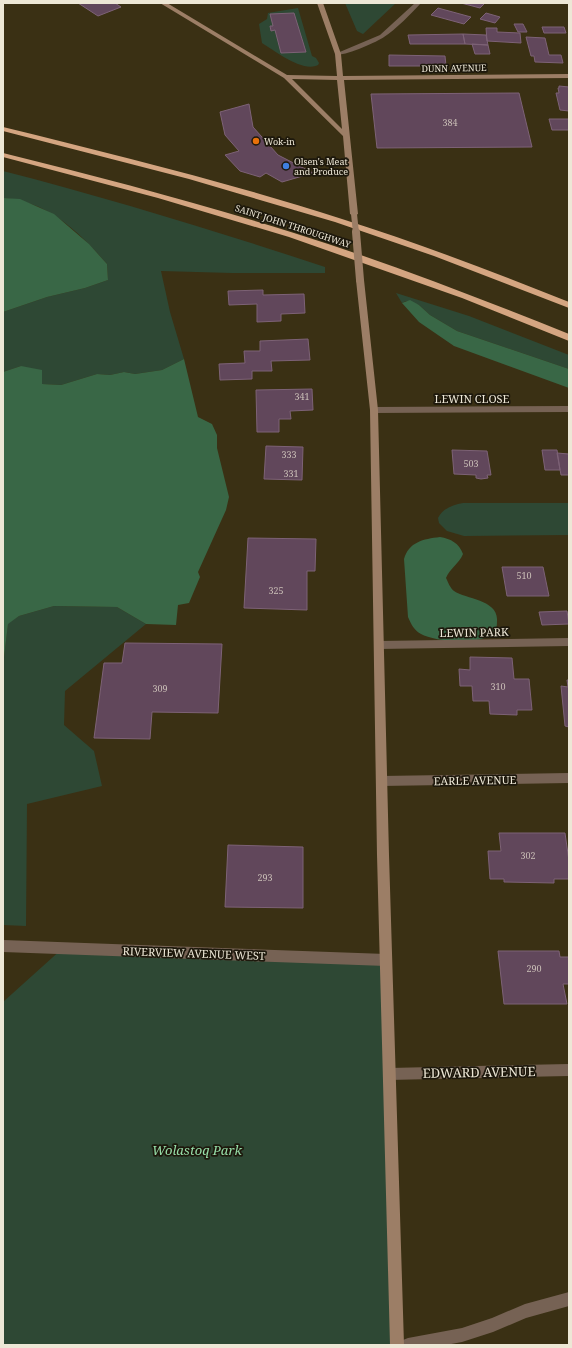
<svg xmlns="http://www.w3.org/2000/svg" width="572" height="1348" font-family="'Noto Serif',serif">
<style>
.green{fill:#2e4834}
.forest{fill:#396746}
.building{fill:#61475b;stroke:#7d6276}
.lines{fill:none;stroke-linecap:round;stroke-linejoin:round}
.lane{fill:#766254;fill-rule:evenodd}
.street{fill:#766254;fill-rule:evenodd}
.secondary{fill:#9c7e66;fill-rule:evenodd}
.highway{fill:#d4a581;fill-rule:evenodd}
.secondary-bridge-far1{stroke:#9c7e66;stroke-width:6}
.secondary-bridge{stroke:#9c7e66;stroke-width:8}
.food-dot{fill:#e8710a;stroke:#1d180c;stroke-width:1.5}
.shop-dot{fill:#3f7fe0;stroke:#1d180c;stroke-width:1.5}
.labels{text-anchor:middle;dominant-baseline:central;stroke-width:3.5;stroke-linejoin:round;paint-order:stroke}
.far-street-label{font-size:9px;fill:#ede7d6;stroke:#1d180c}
.number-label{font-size:9px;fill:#cabfb7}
.far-poi-label{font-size:9px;fill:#ede7d6;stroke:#1d180c;text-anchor:start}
.street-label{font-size:11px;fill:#ede7d6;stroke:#1d180c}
.near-street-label{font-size:13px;fill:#ede7d6;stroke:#1d180c}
.near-park-label{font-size:13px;font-style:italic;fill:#96dea8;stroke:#1d180c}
</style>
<rect width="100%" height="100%" fill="#3a3014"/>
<!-- green -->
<path class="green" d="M345,3H396L363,34L357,31Z
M298,8L312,56L316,58L319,63L318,65C303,73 275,51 262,43L259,24L267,19L268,13Z
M3,171C112,199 219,232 325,267V273H232L161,271L170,312L184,359L162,370L135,374L124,372L110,375L97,374L61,385L42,384L21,366L3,372V312L47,297L85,288L108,280L107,264C79,232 48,201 3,198Z
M396,293L469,316L569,355V369L457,331L430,315L419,305L406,301L402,303Z
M463,503H569V535L464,536L447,531L439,523L438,518C443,508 453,505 463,503Z
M54,606L117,607L146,624L65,691L64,725L94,751L102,786L27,804L26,926L3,925V666L8,623L19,616Z
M63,948L386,960L397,1345H3V1002Z"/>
<!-- forest -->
<path class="forest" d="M3,198L20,199L54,214L89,244L107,264L108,280L85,288L47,297L3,312Z
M410,300L419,305L430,315L457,331L569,369V388L454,346L419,322L402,303Z
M184,359L198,417L212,424L217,435V448L229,497L226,510L198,572L200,577L189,603L178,605L176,625L146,624L117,607L54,606L19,616L8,624L3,666V372L21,366L42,370V384L61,385L97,374L110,375L124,372L135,374L162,370Z
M440,537C451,539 459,543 463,554C459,564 450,568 446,578C448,582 450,588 454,591C466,599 498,600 497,620C497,622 497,627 496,629C488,647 435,642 421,634C414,630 411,624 408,617L404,559C409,542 423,539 440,537Z"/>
<!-- building -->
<path class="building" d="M78,3H115L121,7L98,16Z
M461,3H485L480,8Z
M438,8L471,17L464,24L431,15Z
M294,13L306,52L281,53L275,30L271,31L270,26H273L270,14Z
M486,13L500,17L495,23L480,19Z
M514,24H523L527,32H518Z
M542,27H564L566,33H544Z
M486,28H497V32L520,33L521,43L487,41Z
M463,34L465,44H410L408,35Z
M463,34L486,35L488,45L465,44Z
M526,37L545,38L549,55H561L563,63L535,62L534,56H531Z
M472,44L488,45L490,54H475Z
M389,55L445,56L446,66H389Z
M559,86L569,87V111L560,110L556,93H559L558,88H559Z
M519,93L532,147L377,148L371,94Z
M249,104L253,127L278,155L313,173L282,182L266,173L260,177L240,171L225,155L239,151L225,135L220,112Z
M549,119H569V130H552Z
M263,290V295L304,294L305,313L281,314V321L257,322V304L229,305L228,291Z
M308,339L310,360L271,361L272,371H252V379L220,380L219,364L245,363L244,351H260V341Z
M312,389L313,410L290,411L291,419H279V432H257L256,390Z
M266,446L303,447L302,480L264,479Z
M452,450L487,451L491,475H487L488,478L481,479L476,478V475L454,474Z
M542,450H557L560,470H545Z
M557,453L569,454V475H561Z
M248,538L316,539L315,571H307V610L244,608Z
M502,567H543L549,596H507Z
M567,611L569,624L542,625L539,612Z
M125,643L222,644L218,713L152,712L150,739L94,738L104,663H122Z
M470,657L512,658L514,679H529L532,710H517V715L490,714L489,701H473L472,686H460L459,669L470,670Z
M567,680H569V727L565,726L561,686L568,687Z
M499,833H565L569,861V879H554V883L504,882V879H490L488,851H501Z
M228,845L303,847V908L225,907Z
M498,951H559L560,957H569V984H563L567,1004H504Z"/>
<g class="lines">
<!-- lane -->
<path class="lane" d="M569,638V646L379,649L376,648L374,645L376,642L379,641Z
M569,1292V1306L526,1318L493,1332L462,1342L446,1345H401L403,1340L408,1338L462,1328L492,1318L525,1304Z"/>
<!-- street -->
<path class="street" d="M415,3H421C412,13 395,30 384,37C377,42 341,58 335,54L380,35Z
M569,406V412L374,413L370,410L374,407Z
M569,773V783L381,786L377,784L376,781L377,778L381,776Z
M3,940L386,954L390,956L392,960L390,964L386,966L3,952Z
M569,1064V1076L389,1080L385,1078L383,1074L385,1070L389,1068Z"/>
<!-- secondary -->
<path class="secondary" d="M160,3H167L287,75L337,76L335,54L317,3H323L341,54L343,76L569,74V78L344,80L358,214L354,216L350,214L343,136L284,78ZM292,79L337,80L342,129Z
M357,278H360L364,280L378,410L389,855L404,1345H390L377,855L370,410L356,280Z"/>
<!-- highway -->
<path class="highway" d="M3,127C117,155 230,183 342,219C418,243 494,272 569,302V308L434,256L335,222L189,179L3,131Z
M3,153C101,177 198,203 294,233C387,262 479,298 569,334V341L462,298L289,237L158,198L3,157Z"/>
<!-- secondary-bridge-far1 -->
<path class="secondary-bridge-far1" d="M354,214L356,233"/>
<!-- secondary-bridge -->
<path class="secondary-bridge" d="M356,232L360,280"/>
</g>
<!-- markers -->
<circle class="food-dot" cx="256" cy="141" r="4"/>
<circle class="shop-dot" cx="286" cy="166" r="4"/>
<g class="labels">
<!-- far-street labels -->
<g class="far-street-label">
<text transform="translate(454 68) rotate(-1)">DUNN AVENUE</text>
<text transform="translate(293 226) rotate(18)">SAINT JOHN THROUGHWAY</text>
</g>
<!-- number labels -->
<g class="number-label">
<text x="450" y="122">384</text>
<text x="302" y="396">341</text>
<text x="289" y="454">333</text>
<text x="471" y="463">503</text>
<text x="291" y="473">331</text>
<text x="524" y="575">510</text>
<text x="276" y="590">325</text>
<text x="498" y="686">310</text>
<text x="160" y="688">309</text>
<text x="528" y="855">302</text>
<text x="265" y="877">293</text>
<text x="534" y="968">290</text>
</g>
<!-- far-poi labels -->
<g class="far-poi-label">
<text x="264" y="141">Wok-in</text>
<text x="294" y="161">Olsen's Meat<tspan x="294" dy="10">and Produce</tspan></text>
</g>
<!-- street labels -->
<g class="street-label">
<text x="472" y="398">LEWIN CLOSE</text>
<text transform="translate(474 632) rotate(-1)">LEWIN PARK</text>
<text transform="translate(475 780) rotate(-1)">EARLE AVENUE</text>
<text transform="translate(194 953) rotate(2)">RIVERVIEW AVENUE WEST</text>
</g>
<!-- near-street labels -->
<g class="near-street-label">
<text transform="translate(479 1072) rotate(-1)">EDWARD AVENUE</text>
</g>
<!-- near-park labels -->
<g class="near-park-label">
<text x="197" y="1150">Wolastoq Park</text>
</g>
</g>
<!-- border -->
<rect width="572" height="1348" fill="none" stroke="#ede7d6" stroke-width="8"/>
</svg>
